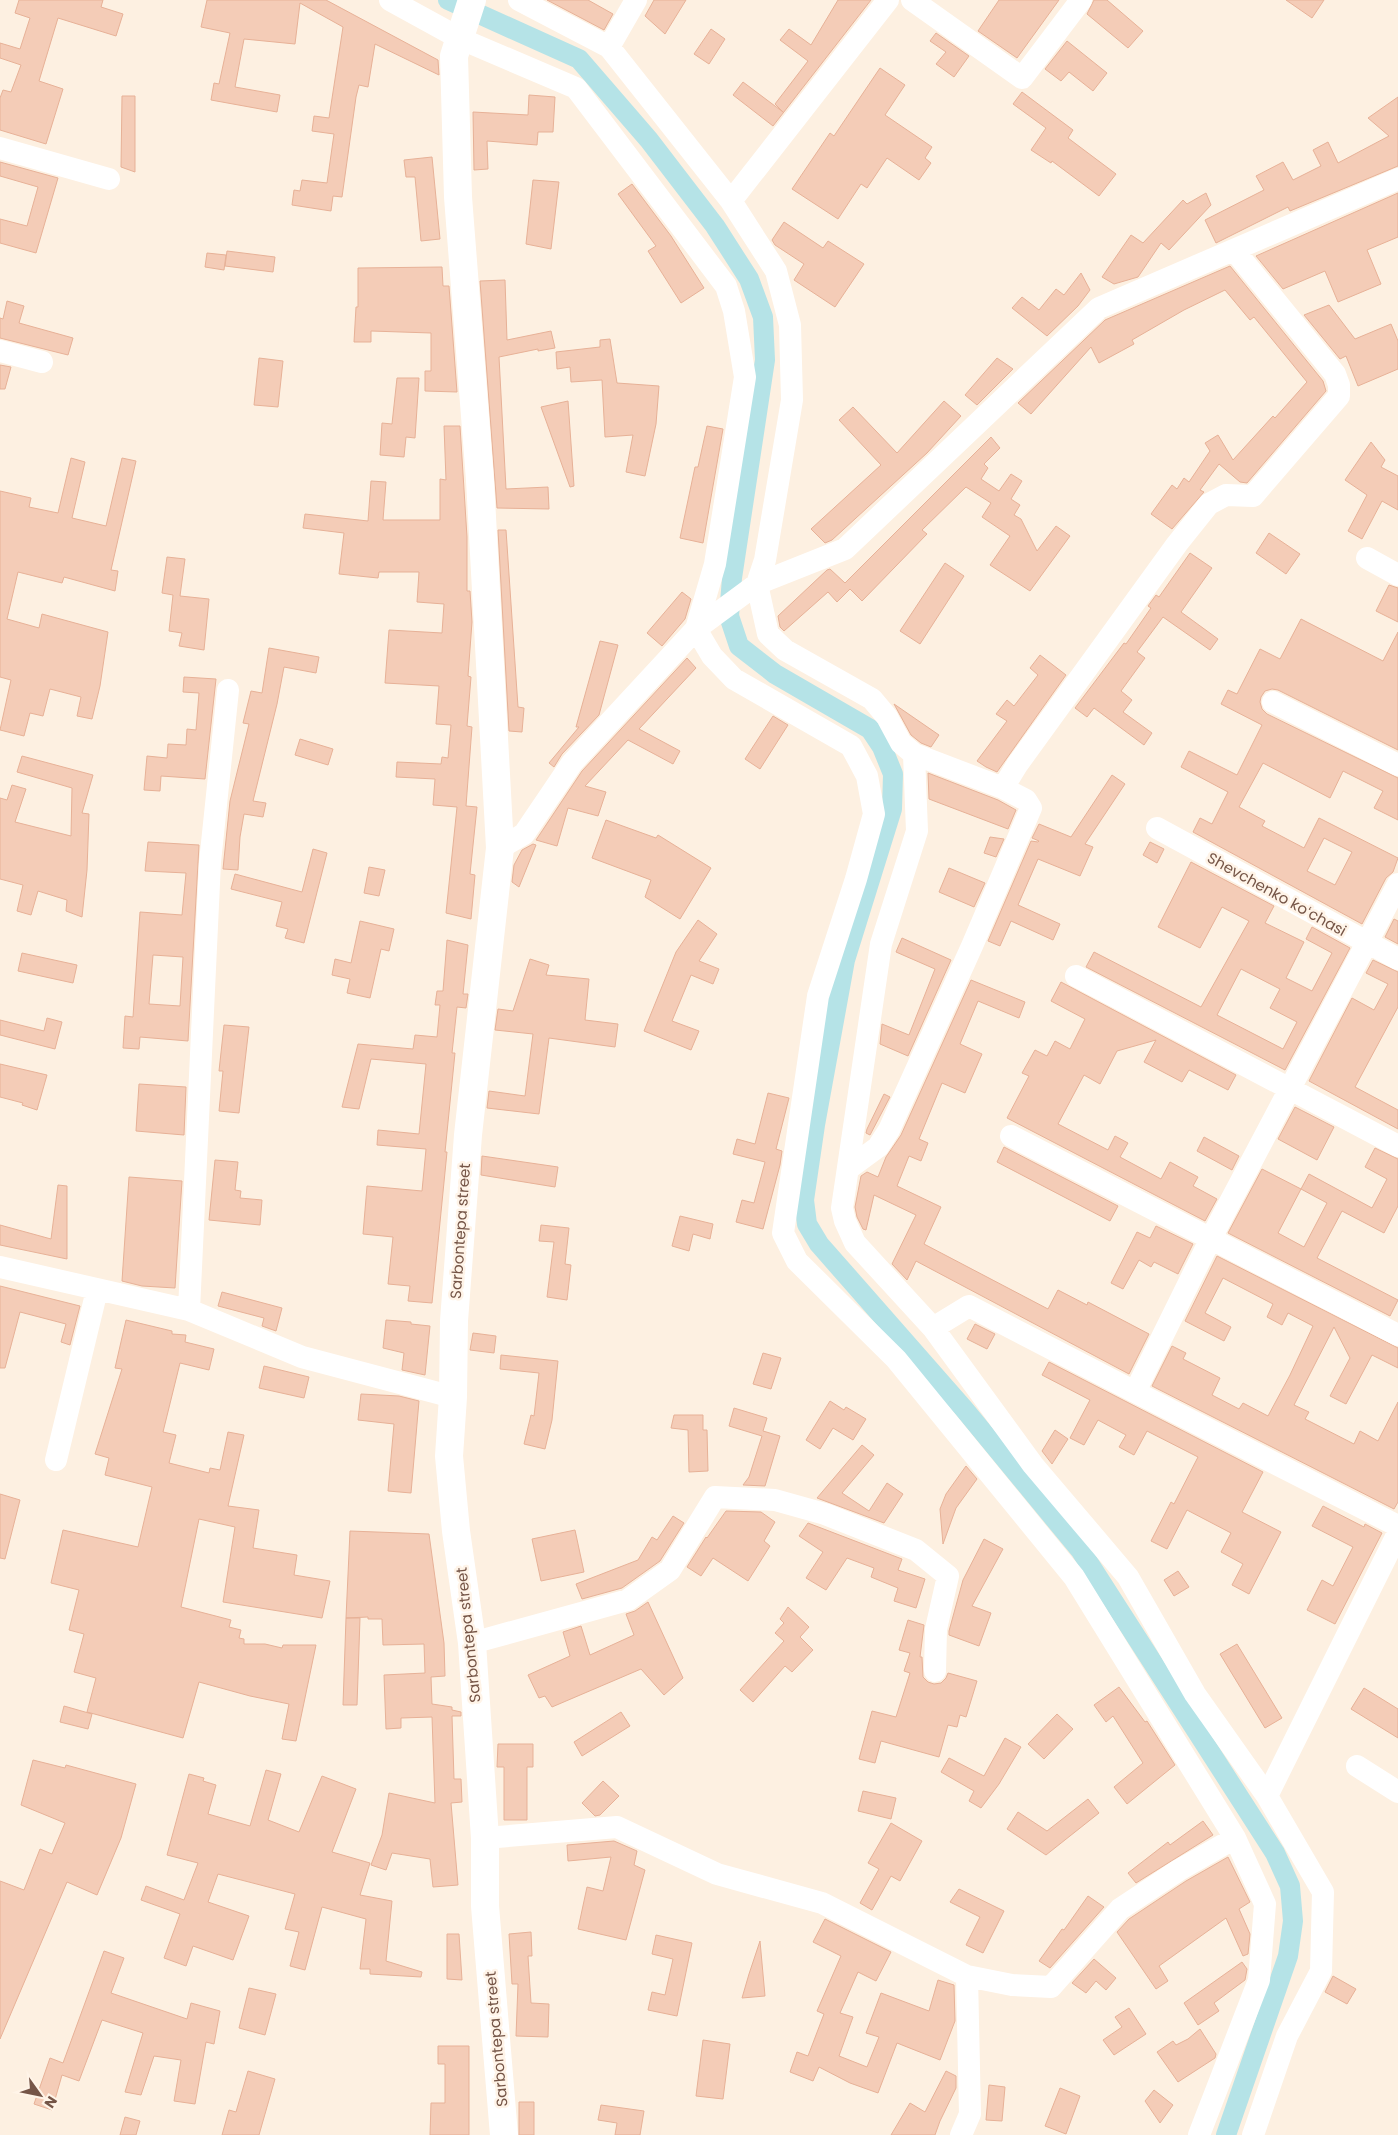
<svg xmlns="http://www.w3.org/2000/svg" width="1398" height="2135" font-family="Poppins,sans-serif">
<style>
.lines{fill:none;stroke-linecap:round;stroke-linejoin:round}
.canal{stroke:#b5e3e7;stroke-width:20}
.building{fill:#f4ccb7;stroke:#e7b197;fill-rule:evenodd}
.minor{stroke:#fff;stroke-width:22}
.tertiary{stroke:#fff;stroke-width:28}
.labels{text-anchor:middle;dominant-baseline:central;stroke-width:5;stroke-linejoin:round;paint-order:stroke}
.street-label{font-size:15px;fill:#755547;stroke:#fff4e8}
</style>
<rect width="100%" height="100%" fill="#fdf0e1"/>
<g class="lines">
<!-- canal -->
<path class="canal" d="M448,0L579,59L649,140L715,226L749,279L763,317L765,360L732,578L729,616L739,646L775,674L870,729L882,747L893,774L892,809L845,960L815,1125L804,1200L807,1224L819,1244L964,1409L1081,1551L1275,1853L1290,1886L1293,1921L1288,1956L1226,2135"/>
</g>
<!-- building -->
<path class="building" d="M19,0H103L101,7L123,14L116,36L58,18L39,81L63,89L46,144L0,130V98L3,90L11,92L21,65L0,58V43L20,49L30,18L15,13Z
M207,0H326L438,60L439,75L375,44L368,87L359,85L356,97L342,197L333,196L331,211L292,205L294,190L300,191L302,180L327,183L334,134L312,131L314,116L329,118L343,27L300,3L295,44L244,39L235,87L280,95L277,112L211,100L214,83L219,84L230,33L201,27Z
M547,0H588L613,14L604,30Z
M654,0H686L665,34L645,16Z
M838,0H871L773,126L733,95L743,82L783,112L775,104L808,61L780,40L789,29L811,45Z
M999,0H1059L1017,58L978,31Z
M1094,0H1107L1143,31L1128,48L1087,14Z
M1286,0H1324L1312,18Z
M711,29L725,39L709,64L694,54Z
M936,33L969,56L954,77L936,64L946,52L930,41Z
M1067,41L1107,73L1093,91L1069,72L1061,81L1045,69Z
M880,68L905,85L885,115L932,147L925,158L931,163L919,180L887,158L867,188L861,184L838,219L792,189L830,133L834,136Z
M1022,92L1073,130L1068,138L1116,174L1099,196L1052,161L1051,163L1031,150L1046,128L1013,104Z
M529,95L555,97L553,132H538L537,145L487,141L488,169L474,170L473,112L528,115Z
M122,96H135V172L121,167Z
M1398,97V166L1290,211L1288,207L1216,243L1205,220L1264,190L1256,176L1283,162L1293,180L1321,166L1313,150L1328,142L1338,163L1389,136L1368,118Z
M432,157L440,239L421,241L415,177H406L404,160Z
M0,162L58,178L36,253L0,243V219L27,226L38,187L0,176Z
M533,180L559,182L551,249L526,244Z
M632,184L671,236L704,288L681,303L648,251L656,246L618,194Z
M1206,193L1211,205L1169,250L1161,243L1138,277L1114,284L1102,277L1131,235L1143,243L1183,200L1187,204Z
M1398,193V237L1367,250L1381,284L1338,302L1325,271L1283,289L1256,256Z
M784,222L823,248L828,241L864,264L835,307L794,280L804,264L775,245L772,240Z
M227,251L275,257L273,272L225,266Z
M207,253L226,255L224,270L205,267Z
M1230,266L1323,381L1326,391L1247,483L1240,482L1219,464L1200,490L1204,492L1172,529L1151,514L1172,485L1177,489L1184,478L1189,482L1210,451L1205,443L1218,435L1233,460L1273,416L1275,418L1307,382L1254,317L1250,320L1225,290L1184,310L1132,340L1134,344L1099,363L1091,347L1031,414L1018,403L1105,320Z
M442,267L443,286H449L457,392L425,391V371H431V333L371,331V342H354L356,307H358V268Z
M1081,273L1090,290L1078,306L1047,336L1012,308L1022,297L1039,310L1056,289L1064,295Z
M505,280L507,340L551,331L555,348L538,351V349L499,357L506,489L548,487L549,509L497,508L480,281Z
M7,301L24,306L19,323L73,338L68,355L0,338V318L3,319Z
M1329,305L1355,339L1391,324L1398,341V369L1358,386L1346,356L1340,359L1304,315Z
M610,339L617,383L659,386L656,424L645,476L626,472L633,435L605,437L602,380L571,382L570,367L557,369L556,352L600,347V340Z
M259,358L283,361L278,407L254,405Z
M997,358L1013,369L977,405L965,395Z
M0,365L11,367L5,389H0Z
M397,378H419L415,438L406,437L404,457L380,455L382,423L392,424Z
M568,401L574,486L570,487L541,407Z
M944,401L961,416L927,453L832,540L825,543L811,529L881,465L839,420L853,407L897,453Z
M444,426H460L467,537V591H470L472,622L468,676L471,677L467,726L472,727L466,806L477,807L470,874L475,875L471,919L446,913L457,807L433,805L435,779L396,777L397,762L441,764L442,757L448,758L451,725L436,724L439,686L385,683L389,630L442,633L444,604L417,602L419,572H379L378,578L339,574L344,533L303,528L305,514L368,521L371,481L386,482L383,520H440V479L446,480Z
M707,426L723,429L703,543L680,538L695,467H698Z
M991,437L1000,448L984,464L988,468L981,479L999,491L1011,474L1022,481L1011,499L1020,505L1014,515L1021,519L1037,551L1056,526L1070,536L1030,591L990,565L1010,536L982,517L991,503L966,487L922,530L927,534L862,601L850,589L837,602L828,592L784,631L780,627L778,616L827,570L830,569L845,583Z
M1371,442L1385,460L1381,467L1398,476V510L1382,501L1362,539L1348,531L1367,495L1345,480Z
M71,458L85,462L72,518L106,526L122,458L136,461L111,570L118,571L115,591L64,577L62,583L18,572L7,619L39,628L42,614L108,632L100,686L92,719L77,716L81,697L50,689L43,716L30,713L24,736L0,730L11,680L0,677V491L31,498L29,507L58,513Z
M498,530H506L518,707L524,708L522,732L509,731Z
M1269,533L1300,554L1286,574L1256,553Z
M1190,553L1212,568L1181,612L1218,639L1210,650L1163,617L1137,652L1145,658L1121,691L1132,700L1123,712L1152,733L1144,745L1094,708L1087,717L1075,708L1124,643L1126,644L1151,608L1148,606L1156,595L1159,597Z
M167,557L185,559L180,596L209,599L204,650L179,646L182,633L169,631L173,595L162,593Z
M945,563L964,576L920,644L900,631Z
M1389,585L1398,588V622L1376,611Z
M682,592L691,599L685,619L662,646L647,633Z
M1301,619L1383,661L1398,632V750L1278,690L1272,689L1265,691L1261,697L1260,702L1262,709L1267,714L1398,778V820L1374,808L1383,791L1343,771L1330,798L1263,763L1239,807L1265,821L1262,826L1304,848L1319,818L1398,858L1393,872L1386,878L1362,924L1193,832L1200,818L1212,824L1228,792L1181,767L1189,751L1237,775L1262,725L1221,704L1228,690L1237,694L1260,649L1280,659ZM1324,838L1352,852L1335,885L1307,871Z
M600,641L618,645L599,715L562,754L554,767L549,763L579,727H576Z
M269,648L319,657L316,673L284,667L277,704L253,801L266,803L263,817L244,814L240,837L238,870L223,869L230,801L249,724L243,723L251,691L262,693Z
M1040,655L1066,675L997,772L986,767L977,761L1007,721L996,714L1007,700L1014,706L1038,675L1030,668Z
M687,658L696,668L639,729L680,751L673,764L628,740L585,786L606,792L598,816L568,808L557,846L536,840L582,771Z
M184,677L216,679L205,779L161,776L160,791L144,790L147,756L167,758L168,744L186,745L187,729L196,730L199,693L183,692Z
M894,704L939,735L931,747L921,743L911,735Z
M773,716L788,725L760,769L745,759Z
M300,739L333,749L328,765L295,755Z
M22,756L93,775L82,813L89,814L87,870L82,917L66,911L67,900L38,891L31,915L17,911L23,885L0,879V798L7,800L12,785L26,789L15,822L71,836L72,788L17,772Z
M928,773L998,800L1016,810L1008,829L929,799Z
M1112,775L1125,784L1085,844L1093,847L1080,876L1038,859L1018,905L1060,924L1053,940L1011,921L1000,946L988,941L1031,841L1038,842L1039,841L1032,838L1039,824L1071,837Z
M606,820L656,838L658,835L711,868L680,919L645,897L651,880L592,858Z
M990,837L1004,839L996,857L984,853Z
M148,842L199,845L188,1041L140,1037L139,1049L123,1048L125,1016L133,1017L140,912L182,915L186,873L145,871ZM153,955L183,957L180,1006L149,1004Z
M1150,842L1164,849L1157,863L1143,855Z
M533,844L536,845L519,887L512,882L514,865L522,850Z
M313,849L327,853L304,943L285,938L288,929L276,926L282,902L231,889L235,874L302,892Z
M1191,862L1274,906L1265,923L1304,942L1286,978L1312,991L1332,953L1306,939L1312,927L1350,948L1285,1070L1086,967L1094,952L1201,1007L1249,921L1222,907L1200,948L1158,927ZM1241,969L1280,989L1270,1008L1297,1022L1283,1049L1217,1015Z
M369,867L385,870L379,896L364,893Z
M949,868L985,883L974,907L939,892Z
M1394,919L1398,921V944L1385,937Z
M698,920L717,934L699,961L719,969L713,984L691,975L672,1021L699,1031L691,1050L644,1031L676,952Z
M360,921L394,929L389,951L381,949L370,998L347,993L350,979L332,975L335,959L351,963Z
M902,938L951,960L908,1056L880,1044L882,1024L909,1035L935,969L896,952Z
M447,940L468,945L463,994H468L466,1008L457,1007L452,1053H455L445,1152H447L432,1303L408,1301L410,1286L388,1284L393,1237L363,1234L367,1186L422,1191L426,1149L377,1145L378,1130L419,1134L426,1064L371,1059L359,1109L342,1107L358,1044L413,1049L415,1035L437,1037L440,1005H435L437,991H443Z
M22,953L77,965L73,983L18,971Z
M530,959L549,965L546,975L589,979L585,1020L618,1024L615,1047L549,1038L539,1114L487,1108L489,1091L525,1096L533,1034L495,1030L498,1009L513,1011Z
M1373,960L1398,972V1007L1355,1087L1398,1110V1129L1309,1081L1352,998L1374,1010L1388,984L1366,973Z
M971,980L1025,1002L1019,1018L978,1001L960,1044L982,1054L965,1093L942,1083L919,1139L928,1143L921,1161L909,1156L897,1186L941,1207L924,1244L1048,1309L1058,1290L1087,1305L1088,1302L1149,1334L1129,1374L916,1261L907,1280L892,1264L916,1215L874,1195L866,1230L863,1229L857,1217L855,1207L861,1176L867,1172L878,1177L886,1157L901,1135Z
M1061,982L1236,1075L1228,1090L1189,1070L1182,1082L1144,1062L1156,1040L1117,1051L1100,1084L1084,1075L1058,1124L1108,1150L1115,1136L1128,1143L1120,1157L1161,1179L1170,1162L1198,1177L1193,1186L1217,1199L1205,1221L1007,1118L1029,1076L1022,1073L1035,1050L1047,1056L1055,1041L1070,1049L1085,1019L1051,1001Z
M47,1018L62,1022L55,1049L0,1035V1020L44,1031Z
M224,1025L249,1027L239,1113L219,1111L223,1071H219Z
M0,1064L47,1075L37,1110L22,1105L23,1103L0,1097Z
M139,1084L186,1087L184,1135L136,1131Z
M768,1093L789,1098L776,1149L782,1151L780,1165L763,1229L736,1222L742,1200L754,1203L765,1162L733,1154L737,1139L755,1144Z
M884,1094L890,1097L870,1135L866,1133L867,1129Z
M1295,1107L1334,1127L1317,1160L1278,1139Z
M1204,1137L1239,1156L1232,1170L1197,1151Z
M1004,1147L1118,1206L1110,1221L997,1162Z
M1375,1148L1398,1159V1206L1384,1233L1342,1211L1317,1258L1398,1300L1390,1316L1228,1233L1262,1169L1301,1189L1309,1174L1372,1208L1387,1179L1365,1167ZM1301,1189L1327,1203L1304,1247L1278,1233Z
M482,1156L558,1167L555,1187L481,1175Z
M215,1160L238,1162L235,1190L241,1191L240,1198L262,1200L260,1225L209,1220Z
M129,1177L182,1181L175,1288L142,1286L122,1281Z
M58,1185L67,1186V1259L0,1245V1225L51,1239Z
M680,1216L713,1224L710,1239L693,1234L689,1251L672,1246Z
M541,1225L569,1228L565,1264L571,1265L567,1300L547,1297L554,1242L539,1241Z
M1156,1226L1193,1244L1178,1274L1154,1262L1151,1267L1139,1260L1123,1289L1111,1283L1137,1232L1150,1238Z
M1217,1256L1398,1348V1368L1372,1355L1346,1404L1330,1396L1350,1358L1334,1327L1294,1405L1309,1412L1305,1419L1354,1444L1360,1431L1378,1441L1398,1402V1502L1394,1509L1152,1386L1172,1346L1186,1353L1183,1359L1220,1378L1212,1395L1239,1409L1243,1403L1268,1416L1290,1375L1313,1326L1288,1313L1282,1325L1267,1317L1273,1304L1223,1278L1205,1313L1231,1327L1224,1341L1185,1321Z
M0,1286L80,1306L70,1345L61,1342L66,1324L20,1312L5,1368H0Z
M222,1292L282,1308L276,1331L262,1326L264,1318L218,1306Z
M126,1320L172,1331V1334L186,1335L185,1342L214,1349L209,1370L180,1363L163,1432L176,1435L169,1463L209,1473L210,1468L220,1470L228,1432L244,1435L228,1506L259,1510L253,1548L297,1555L294,1575L330,1581L322,1618L223,1602L235,1527L199,1519L181,1607L231,1620L229,1627L241,1630L239,1638L244,1639V1644H265L282,1648L283,1645H316L296,1741L282,1739L289,1704L250,1696L199,1682L183,1738L87,1712L96,1678L74,1672L84,1634L69,1630L79,1590L51,1583L63,1530L138,1547L152,1487L105,1475L109,1458L95,1454L122,1369L115,1368Z
M386,1320L411,1322V1324L430,1326L425,1375L402,1370L404,1353L383,1348Z
M975,1324L995,1334L987,1349L967,1339Z
M473,1333L496,1336L494,1353L470,1350Z
M763,1353L781,1358L771,1389L753,1384Z
M501,1355L558,1361L552,1420L545,1449L524,1444L531,1415L534,1416L539,1373L500,1369Z
M1049,1362L1263,1472L1242,1512L1281,1532L1249,1594L1232,1585L1243,1564L1221,1552L1231,1533L1187,1510L1167,1549L1151,1541L1171,1502L1174,1504L1198,1457L1147,1431L1134,1455L1119,1447L1126,1435L1098,1420L1084,1445L1070,1438L1090,1400L1042,1375Z
M264,1366L309,1377L304,1398L259,1388Z
M361,1394L399,1396L419,1401L411,1493L388,1491L394,1424L358,1420Z
M830,1401L844,1410L846,1407L866,1419L853,1440L833,1428L820,1449L806,1440Z
M734,1408L767,1418L763,1431L780,1436L765,1486L743,1485L749,1477L762,1436L729,1426Z
M674,1415H703V1430H707L708,1471L689,1472L688,1430L671,1428Z
M1055,1430L1068,1439L1052,1464L1042,1451Z
M862,1445L874,1455L842,1493L869,1511L887,1483L903,1494L884,1523L817,1498Z
M966,1466L977,1479L956,1508L943,1544L940,1509L946,1494Z
M0,1494L20,1500L5,1559L0,1558Z
M1323,1506L1364,1527L1365,1524L1382,1533L1335,1624L1307,1610L1322,1580L1333,1586L1353,1547L1312,1526Z
M726,1511L761,1512L775,1522L764,1541L770,1546L748,1581L713,1558L701,1576L687,1567L706,1537L707,1538Z
M673,1516L684,1523L660,1561L622,1588L582,1599L576,1584L638,1560L652,1537L657,1540Z
M808,1523L902,1559L898,1570L925,1579L916,1608L894,1601L898,1588L871,1577L874,1568L847,1558L826,1590L806,1578L823,1552L799,1536Z
M575,1530L584,1572L541,1581L532,1539Z
M350,1531L429,1534L444,1643L445,1676L431,1677L432,1704L452,1707V1710L461,1712V1716H452L454,1779H461L462,1802L451,1803L458,1885L433,1887L430,1859L392,1853L386,1870L371,1865L382,1835L389,1793L435,1803L432,1717L401,1718V1728L386,1729L384,1675L425,1673L424,1644L383,1645L382,1619H368V1617L346,1618Z
M984,1539L1003,1549L972,1606L991,1613L979,1646L949,1635V1631L963,1580Z
M1178,1571L1189,1587L1174,1596L1164,1580Z
M648,1602L683,1678L664,1695L641,1669L552,1707L545,1696L539,1698L528,1675L570,1656L563,1632L581,1626L590,1655L634,1635L626,1614L635,1611Z
M788,1607L809,1627L800,1637L813,1650L792,1672L785,1666L753,1702L740,1690L784,1641L775,1633L784,1623L780,1619Z
M346,1618H360L357,1705H343Z
M908,1620L924,1625L920,1657H922L923,1677L928,1682L934,1684L941,1683L946,1678L948,1673L977,1681L966,1717L960,1715L957,1727L948,1725L939,1757L881,1741L875,1763L859,1759L872,1711L896,1717L910,1673L904,1671L910,1653L899,1650Z
M1237,1644L1282,1718L1265,1728L1220,1654Z
M1119,1687L1145,1722L1147,1721L1175,1765L1127,1804L1114,1787L1143,1763L1113,1716L1106,1722L1094,1705Z
M1364,1688L1398,1709V1738L1351,1709Z
M64,1706L92,1714L88,1729L60,1722Z
M621,1712L630,1726L582,1756L574,1742Z
M1057,1714L1073,1729L1044,1759L1028,1744Z
M1005,1738L1021,1747L999,1784L981,1808L969,1801L974,1791L941,1772L949,1758L984,1776Z
M498,1744H533V1767H527V1820H504V1767H497Z
M33,1760L65,1768L66,1765L136,1784L121,1838L97,1895L67,1882L0,2039V1881L24,1890L40,1849L52,1854L65,1823L21,1805Z
M266,1770L281,1774L268,1820L299,1832L322,1776L356,1789L332,1852L370,1863L360,1895L392,1901L386,1961L422,1972L421,1977L370,1974V1969H360L366,1919L322,1907L305,1970L290,1966L299,1932L285,1929L295,1894L218,1874L208,1902L249,1916L233,1960L193,1946L186,1966L164,1958L180,1914L141,1900L146,1886L184,1900L198,1863L167,1855L189,1774L204,1778L203,1781L216,1785L208,1814L250,1826Z
M603,1781L619,1796L600,1815L595,1816L582,1803Z
M863,1791L896,1798L891,1819L858,1811Z
M1088,1799L1099,1813L1046,1855L1007,1829L1018,1812L1047,1831Z
M1203,1821L1213,1835L1136,1883L1128,1873L1168,1842L1170,1845Z
M891,1823L922,1841L900,1881L891,1876L872,1910L860,1903L879,1869L868,1863Z
M614,1841L637,1851L634,1865L645,1870L626,1940L578,1929L587,1887L603,1891L611,1857L568,1861L567,1845Z
M1228,1857L1250,1902L1239,1909L1250,1934L1248,1954L1243,1956L1226,1918L1159,1966L1168,1981L1156,1989L1117,1932L1129,1919L1186,1881Z
M959,1889L1004,1911L983,1953L966,1945L980,1917L950,1902Z
M1088,1896L1104,1907L1050,1968L1039,1961L1062,1929L1064,1930Z
M825,1919L891,1952L876,1981L858,1972L840,2013L853,2017L839,2056L867,2067L879,2037L866,2033L881,1993L929,2011L938,1980L954,1985L955,2021L940,2060L897,2043L878,2093L850,2083L819,2067L813,2081L790,2072L797,2052L808,2056L824,2014L817,2011L841,1956L813,1942Z
M531,1932L532,1956H528L531,2003L549,2004L548,2037L516,2036L518,1984H512L509,1934Z
M447,1934H459L462,1980L447,1979Z
M656,1935L692,1943L677,2016L648,2010L652,1992L665,1995L673,1959L652,1954Z
M760,1941L765,1996L742,1998L749,1974Z
M104,1951L124,1958L111,1993L187,2019L191,2003L220,2011L214,2044L206,2042L195,2104L174,2101L181,2060L154,2056L141,2095L125,2092L143,2033L102,2020L79,2081L62,2075L52,2110L34,2104L50,2058L63,2063Z
M1094,1959L1116,1978L1106,1990L1096,1981L1086,1993L1072,1983Z
M1242,1962L1247,1969L1245,1980L1214,2003L1219,2011L1198,2025L1184,2003Z
M1333,1976L1356,1989L1347,2004L1325,1992Z
M249,1988L276,1994L265,2035L239,2028Z
M1129,2008L1146,2034L1114,2055L1103,2040L1122,2027L1115,2017Z
M1200,2029L1216,2054L1215,2058L1178,2082L1157,2052L1173,2041L1176,2045L1188,2039Z
M703,2040L730,2044L723,2099L696,2096Z
M438,2046H469V2135H430L431,2103H445V2064H438Z
M248,2071L275,2079L259,2135H222L229,2110L236,2112Z
M946,2071L956,2076V2088L940,2121L935,2135H891L910,2103L925,2112Z
M989,2085L1005,2087L1002,2121L986,2120Z
M1060,2088L1080,2096L1066,2134L1045,2126Z
M1154,2090L1173,2105L1160,2123L1145,2101Z
M519,2102H534V2135H519Z
M601,2105L644,2111L640,2135H615L617,2123L598,2120Z
M125,2117L140,2121L136,2135H120Z"/>
<g class="lines">
<!-- minor -->
<path class="minor" d="M390,0L461,39L576,88L726,286L734,311L745,377L715,564L696,629L712,656L734,679L851,746L867,776L874,814L856,879L818,996L783,1233L797,1261L896,1359L1074,1577L1235,1838
M519,0L609,47L731,201L776,271L790,325L792,400L765,560L757,584L768,634L785,650L872,699L887,717L901,743L914,754L1003,788L1026,800L1031,808L972,946L889,1130L878,1147L848,1169
M912,0L1022,78L1081,0
M609,47L636,0
M0,148L109,179
M731,201L888,0
M0,351L42,362
M1367,558L1398,575
M1273,702L1398,765
M914,754L917,831L881,944L842,1208L845,1221L855,1243L933,1328
M1003,788L1017,765L1177,544L1209,504L1226,495L1253,496L1339,396V385L1335,374L1234,250
M1157,828L1398,959
M500,848L524,834L572,763L696,629L757,584L845,549L1099,308L1398,179
M1398,884L1210,1240L1135,1392L1398,1526
M1076,976L1398,1146
M1011,1136L1398,1335
M0,1267L189,1310L302,1357L453,1397
M189,1310L210,862L228,690
M1135,1392L969,1306L933,1328L1033,1465L1128,1577L1195,1694L1267,1796L1323,1892L1321,1971L1287,2036L1253,2135
M56,1460L97,1290
M472,1643L628,1600L670,1570L715,1497L775,1500L825,1514L916,1550L948,1576L936,1629L935,1671
M1357,1766L1398,1792
M1267,1796L1398,1533
M485,1838L617,1827L717,1874L822,1903L967,1976L1012,1985L1051,1987L1120,1909L1179,1870L1235,1838L1265,1904L1259,1980L1199,2135
M961,2135L970,2114L967,1976"/>
<!-- tertiary -->
<path class="tertiary" d="M472,0L454,56L458,197L480,480L500,848L468,1135L454,1321L453,1397L449,1456L456,1531L472,1643L485,1838V1906L504,2135"/>
</g>
<g class="labels">
<!-- street labels -->
<g class="street-label">
<text transform="translate(1277 894) rotate(29)">Shevchenko koʻchasi</text>
<text transform="translate(460 1231) rotate(-86)">Sarbontepa street</text>
<text transform="translate(468 1635) rotate(-96)">Sarbontepa street</text>
<text transform="translate(496 2039) rotate(-95)">Sarbontepa street</text>
</g>
</g>
<!-- north arrow -->
<g transform="translate(40 2095) rotate(123)" stroke="#fff4e8" stroke-width="4" paint-order="stroke">
<path d="M0-4L9 19L0 12L-9 19Z" fill="#755547"/>
<text y="-8" font-size="14" font-weight="bold" text-anchor="middle" fill="#755547">N</text>
</g>
</svg>
